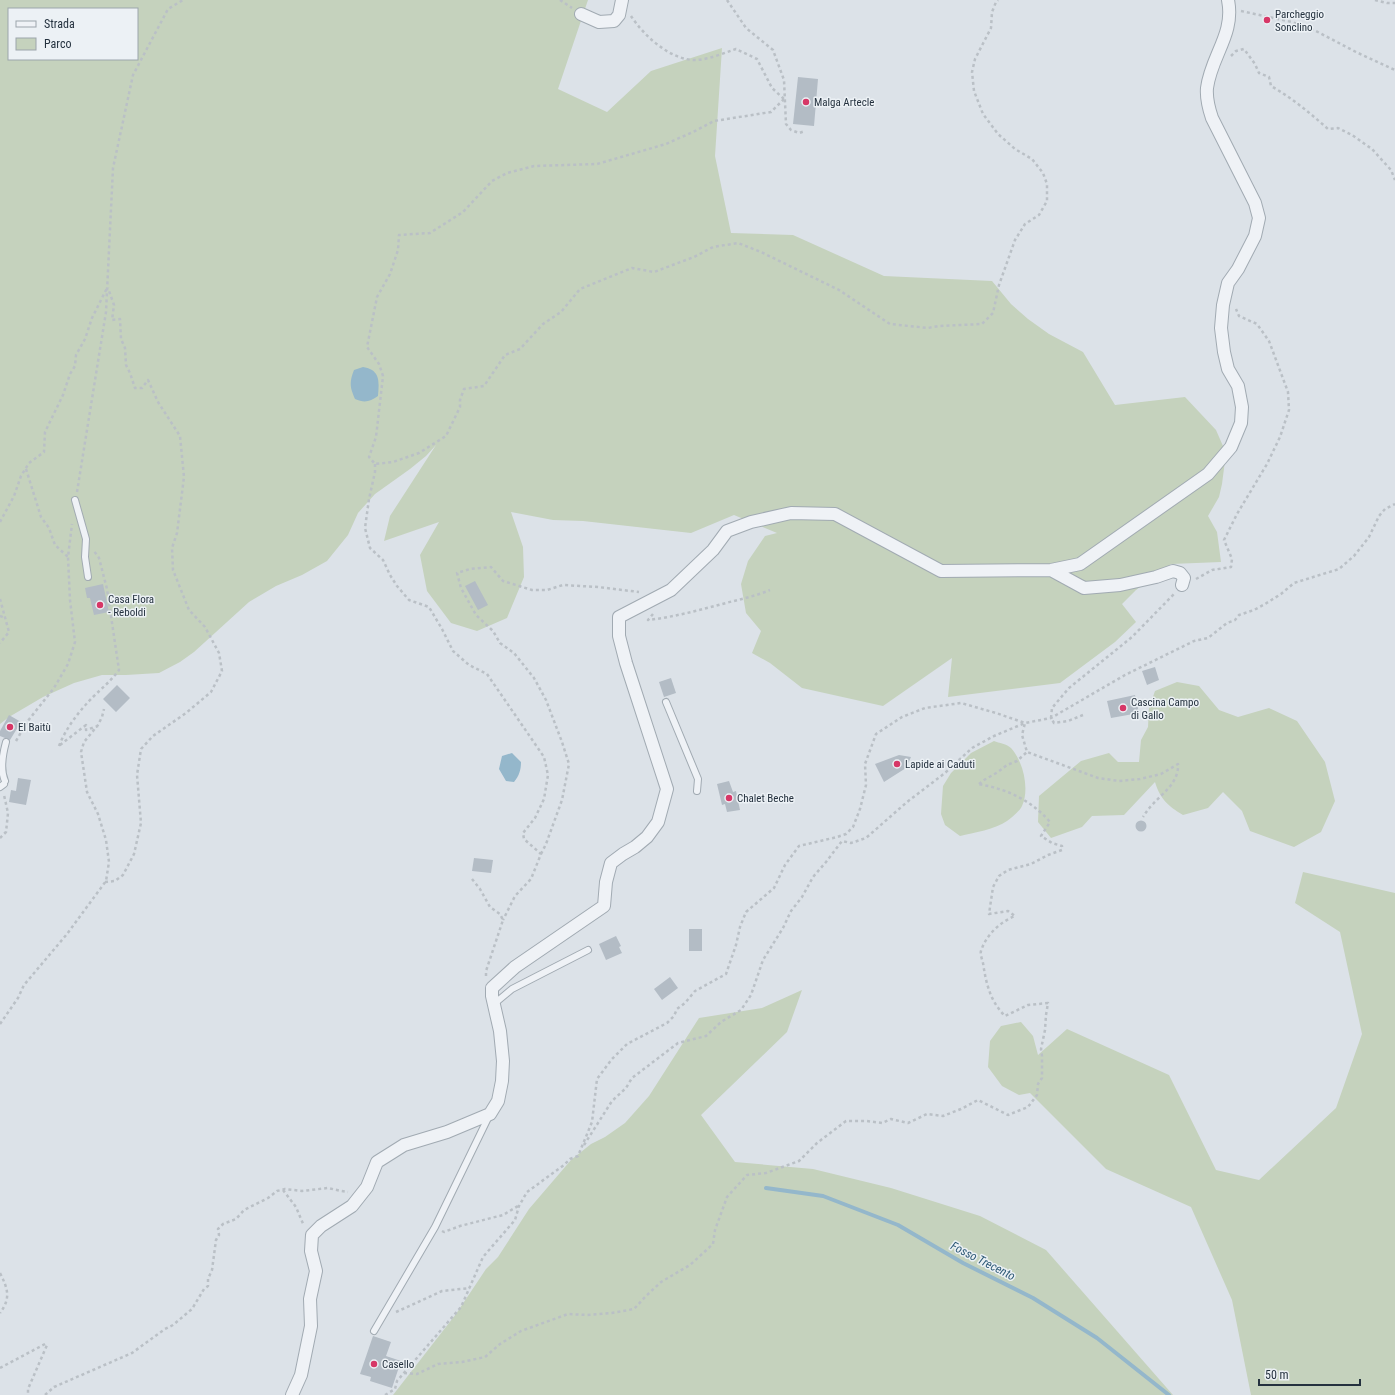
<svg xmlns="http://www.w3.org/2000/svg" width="1395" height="1395" font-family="'Roboto Condensed',sans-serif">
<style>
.green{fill:#c5d2bd;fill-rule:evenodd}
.water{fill:#94b7cb}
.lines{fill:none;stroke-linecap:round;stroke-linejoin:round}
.stream{stroke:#94b7cb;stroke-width:4}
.building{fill:#b3bcc5}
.lane-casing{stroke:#a1aab2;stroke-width:8}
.street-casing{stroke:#a1aab2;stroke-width:14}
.path{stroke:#bac0c6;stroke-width:2.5;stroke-dasharray:3 3;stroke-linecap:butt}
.lane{stroke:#eff2f6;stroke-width:6}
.street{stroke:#eff2f6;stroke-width:12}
.poi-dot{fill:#d73767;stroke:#ecf1f5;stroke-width:1.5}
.labels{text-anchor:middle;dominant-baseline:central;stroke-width:3;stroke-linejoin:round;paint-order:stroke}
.poi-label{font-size:11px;fill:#25323f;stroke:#ecf1f5;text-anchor:start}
.water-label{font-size:12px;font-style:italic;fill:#2c5875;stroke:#ecf1f5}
</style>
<rect width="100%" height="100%" fill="#dce2e8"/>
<!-- green -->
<path class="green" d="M0,0H588L558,89L607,112L651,71L722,48L715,156L731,233L793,235L884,276L992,281L1011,304L1028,319L1049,334L1083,352L1115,405L1185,397L1216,430L1226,453L1222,484L1219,497L1208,516L1217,532L1221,562L1171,564L1136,590L1122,604L1136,622L1115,642L1060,683L948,697L952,658L883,706L802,688L770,663L752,653L761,631L746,613L741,584L748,561L765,536L777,533L734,515L691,533L583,521L553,520L511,512L523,547L524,577L507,618L477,631L451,623L427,591L420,555L439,522L384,541L390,516L436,445L426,456L410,469L375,494L358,513L348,535L327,561L302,575L276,586L249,602L194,652L180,662L159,673L126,675H102L74,683L43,697L9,717L0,724ZM9,9H137V59H9Z
M1177,682L1199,686L1219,710L1238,717L1269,708L1297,721L1325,762L1335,801L1321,832L1294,847L1250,831L1242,811L1223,792L1208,808L1183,815C1168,806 1160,799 1155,782L1124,815L1092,816L1082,827L1051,838L1038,822L1039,796L1081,761L1109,753L1118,762H1139L1141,740L1148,727L1149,708L1155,691Z
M994,741C999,743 1007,744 1011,748C1023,761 1030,789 1022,806C1020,811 1011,818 1007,821C996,829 973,833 960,836L945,825L941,814L943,786L951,773L971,753Z
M1303,872L1395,893V1395H1251L1232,1300L1191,1207L1106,1169L1030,1093L1019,1095L1002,1086L988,1067L990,1041L1001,1026L1021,1022L1033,1036L1038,1055L1067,1029L1169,1075L1216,1170L1259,1180L1336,1108L1362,1034L1340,932L1295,903Z
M802,990L787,1032L701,1115L735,1162L813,1169L891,1188L980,1216L1046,1250L1173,1395H393L456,1314L486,1269L498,1257L529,1209L571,1160L591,1144L605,1137L625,1123L649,1096L699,1018L762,1008Z"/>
<!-- water -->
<path class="water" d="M363,367C381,370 379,382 378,396C370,402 364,403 355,399C350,387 349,383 354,370Z
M512,753L521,762C521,770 519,776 514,782L506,781L499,769L502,756Z"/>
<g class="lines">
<!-- stream -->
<path class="stream" d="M766,1188L823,1196L898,1225L963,1263L1033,1298L1097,1338L1169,1395"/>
</g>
<!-- building -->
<path class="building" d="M798,77L818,79L814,126L793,124Z
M475,581L488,605L478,610L465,586Z
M103,584L109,612L94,615L90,598H87L85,588Z
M1155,667L1159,680L1147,685L1142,671Z
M671,678L676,693L664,697L659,682Z
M117,685L130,698L116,712L103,699Z
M1135,695L1139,713L1111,718L1107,701Z
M9,715L21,722L10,740L0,736V731Z
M899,755L911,757L906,768L884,782L875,764Z
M18,778L31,780L26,805L9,802L11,790L16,791Z
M729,781L733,792L736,791L740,810L727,812L725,804L722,805L717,784Z
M1135.5 826a5.5 5.5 0 1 1 11 0a5.5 5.5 0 1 1-11 0Z
M474,858L493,860L491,873L472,871Z
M689,929H702V951H689Z
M616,936L621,946L619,947L622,953L606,960L599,944Z
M670,977L678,988L662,1000L654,989Z
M373,1336L391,1342L386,1356L401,1361L392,1388L370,1381L371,1377L360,1374Z"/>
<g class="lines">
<!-- lane casing -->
<g class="lane-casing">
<path id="lane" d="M75,500L86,539L85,557L88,577
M666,702L698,779L697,791
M5,781C0,770 3,753 6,742
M0,787L4,784
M494,1004L512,989L588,950
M374,1331L435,1227L489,1116"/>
</g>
<!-- street casing -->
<g class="street-casing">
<path id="street" d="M581,14L599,22L614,21L619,15L622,0
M1051,570L1084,588L1120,585L1156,577L1173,571L1180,573L1184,578L1182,585
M292,1395L301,1375L311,1326L310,1299L316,1271L311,1251L312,1235L321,1226L352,1206L367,1187L377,1162L404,1145L447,1132L490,1114L498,1101L502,1081L503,1061L500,1031L492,996V988L515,967L604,906L606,882L611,863L623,854L635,847L647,837L658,822L667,789L626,663L619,636V617L671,590L713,550L727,531L751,522L791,513L835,514L941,571L1051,570L1080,564L1208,474L1231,447L1241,423L1242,407L1238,386L1228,369L1224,352L1221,328L1223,305L1228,283L1238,269L1255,236L1259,218L1255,203L1212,118C1209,109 1206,99 1207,88C1211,56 1235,34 1228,0"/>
</g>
<!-- path -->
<path class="path" d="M560,0L572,8
M727,0L746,28L773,50L784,80L786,124L791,130L799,133L805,131
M1375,0L1387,3H1395
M1241,11L1292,22L1314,30L1356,52L1395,70
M631,16C644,36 671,61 697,60C710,59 724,53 736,49L757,59L772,88L784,99
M1231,56L1236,51L1244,49L1255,64L1259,73L1269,77L1271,86C1292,98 1310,113 1328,129L1338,128L1352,135L1372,149L1391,170L1395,180
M784,99L771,112L714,121L695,131L666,144L597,164L534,166L507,173L492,181L463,212L430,233L399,235L398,250L390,274L377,297L367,347L379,364L383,376L376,437L369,457L375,464L393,462L419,453L446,436L460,407V400L464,389L484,386L505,355L520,349L543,324L561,312L580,289L632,268L654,272L694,257L713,247L738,243L761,252L839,290L890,324L928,328L939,326L982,324L993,313L999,285L1015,240L1025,224L1039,215L1047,201V184L1043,173L1032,159L1015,149L998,134L983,114L974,91L972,72L975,59L991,28L992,12L996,2L998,0
M375,464V472L369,499L365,528L370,548L383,560L390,575L397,586L409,600L429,607L442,629L453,651L469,665L487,674L544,757L548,775L544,799L535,818L523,833L524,839L541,854L531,879L515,896L503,920
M26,469L41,517L49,528L55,545L68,557
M77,492L106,312L113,168L133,75L168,9L183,0
M0,522L14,496L21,476L29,463L44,452L45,432L63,395L70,374L75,366L76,355L85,339L92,318L107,288
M1196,579L1212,570L1231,567L1232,559L1224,540L1237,514L1267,464L1280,437L1289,410L1288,392L1269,341L1257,324L1239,316L1236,309
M0,599L9,632L0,643
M653,614L648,620C674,617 700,610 726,603C741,599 756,596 770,590
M0,616L5,618
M1083,715L1068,721L1054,723L1051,718L1052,708L1069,688L1132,637L1174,594
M16,741L27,722L54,688L68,664L75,642L70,600L68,557L72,524
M60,745L86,725V730L98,726
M59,746C66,728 79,711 93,697C103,687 111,681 119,670L107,589L99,558L94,551
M979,784L984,780L998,772L1007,765L1017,761L1027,752
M0,838L6,832L8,813L4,795
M541,854L546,844L562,800L569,764L562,742L546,700L534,678L514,653L500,643L493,631L476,615L461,588L457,573L470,569L491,567L503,581L532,590H547L563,585L598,587L639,592
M472,879L480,889L490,907L500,914L503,920L486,971V978
M105,882L115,881L123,875L134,854L141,823L137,775L141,749L153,736L186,713L211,692L222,671L219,653L205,627L189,610L173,570L172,548L177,533L184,477L180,436L158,402L148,380L142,388H135L130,373L126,365L125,348L121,339L120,319L112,320L114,305L108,288
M0,1024L18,998L24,985L67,934L106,881L109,862L106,840L98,814L87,792L81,752L84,742L98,725L102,717L104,709
M584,1145L612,1101L626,1088L632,1078L678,1043L706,1036L721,1022L741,1010L751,995L763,960L783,928L791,911L802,897L813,877L826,862L842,841L851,843L866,838L907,802L945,773L972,748L994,736L1025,723L1022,735L1027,752L1098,778L1119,781L1140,779L1161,774L1178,764C1179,782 1164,792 1153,804C1149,808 1146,812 1143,817
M283,1190L296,1207L304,1226
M442,1231L444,1232L460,1226L503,1215L518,1206
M0,1273C8,1289 11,1298 0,1313
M396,1312L442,1291L470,1288
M0,1368L45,1344L47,1345L28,1389V1395
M404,1373L417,1374L438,1364L462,1362L485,1357L500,1344L521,1331L568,1314L587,1315L612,1313L634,1309L646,1296L661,1282L690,1265L713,1244L715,1230L727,1197L747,1175L766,1173L799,1161L817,1143L846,1121H867L882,1123L891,1119L908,1123L927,1114L943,1116L961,1109L978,1100L1008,1115L1028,1107L1037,1095L1038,1084L1042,1078V1056L1041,1049L1045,1030L1046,1015L1048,1003L1028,1005L1005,1016C990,1001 986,983 983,963C982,959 980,954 981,951C986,935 1000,922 1015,916L1008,911L989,914L993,887L999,876L1008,870L1031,864L1048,855L1062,850V846L1052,843L1041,836L1050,822C1031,800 1007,789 978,784
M45,1395L54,1387L132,1353L165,1329L173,1325L192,1309L204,1289L208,1286V1279L212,1270L216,1240L219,1235L218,1229L223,1224L236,1219L244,1210L268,1198L277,1191L285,1189L302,1191L328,1188L341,1191L348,1192
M385,1395L395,1389L397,1381L461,1307L483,1257L515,1220L519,1206L527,1192L564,1165L570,1159L578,1156L592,1122L597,1079L612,1059L627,1044L667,1023L674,1016L677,1009L685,1003L695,991L726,974L736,945L740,927L746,912L774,888L785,865L799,846L837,837L846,834L853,827L860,809L866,785L865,764L876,734L902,717L925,708L961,703L996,713L1025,723L1051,718L1125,675L1194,641L1208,638L1227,623L1235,620L1239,615L1254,610L1265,604L1281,594L1294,583L1339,569L1354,556L1369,537L1379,516L1385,509L1395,504"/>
<!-- lane -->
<use href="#lane" class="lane"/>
<!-- street -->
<use href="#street" class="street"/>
</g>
<!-- markers -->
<g class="poi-dot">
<circle cx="1267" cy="20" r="4"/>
<circle cx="806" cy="102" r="4"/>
<circle cx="100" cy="605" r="4"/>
<circle cx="1123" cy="708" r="4"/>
<circle cx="10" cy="727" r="4"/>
<circle cx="897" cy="764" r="4"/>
<circle cx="729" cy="798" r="4"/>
<circle cx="374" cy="1364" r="4"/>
</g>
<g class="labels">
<!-- poi labels -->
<g class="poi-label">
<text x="1275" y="14">Parcheggio<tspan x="1275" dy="13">Sonclino</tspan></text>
<text x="814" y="102">Malga Artecle</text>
<text x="108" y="599">Casa Flora<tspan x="108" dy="13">- Reboldi</tspan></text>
<text x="1131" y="702">Cascina Campo<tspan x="1131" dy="13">di Gallo</tspan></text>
<text x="18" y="727">El Baitù</text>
<text x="905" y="764">Lapide ai Caduti</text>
<text x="737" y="798">Chalet Beche</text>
<text x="382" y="1364">Casello</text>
</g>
<!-- water labels -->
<g class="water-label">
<text transform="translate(983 1261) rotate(27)">Fosso Trecento</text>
</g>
</g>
<!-- legend -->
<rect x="8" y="8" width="130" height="52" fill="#ecf1f5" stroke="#9ca5ac"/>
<rect x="16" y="21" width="20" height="6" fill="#eff2f6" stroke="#9ca5ac"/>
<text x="44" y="28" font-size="12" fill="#25323f">Strada</text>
<rect x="16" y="38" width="20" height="12" fill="#c5d2bd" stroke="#9ca5ac"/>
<text x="44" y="48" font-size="12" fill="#25323f">Parco</text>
<!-- scale -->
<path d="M1259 1379v6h101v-6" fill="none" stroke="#25323f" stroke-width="2"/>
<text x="1265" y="1379" font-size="12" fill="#25323f" stroke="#ecf1f5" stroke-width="3" paint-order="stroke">50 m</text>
</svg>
